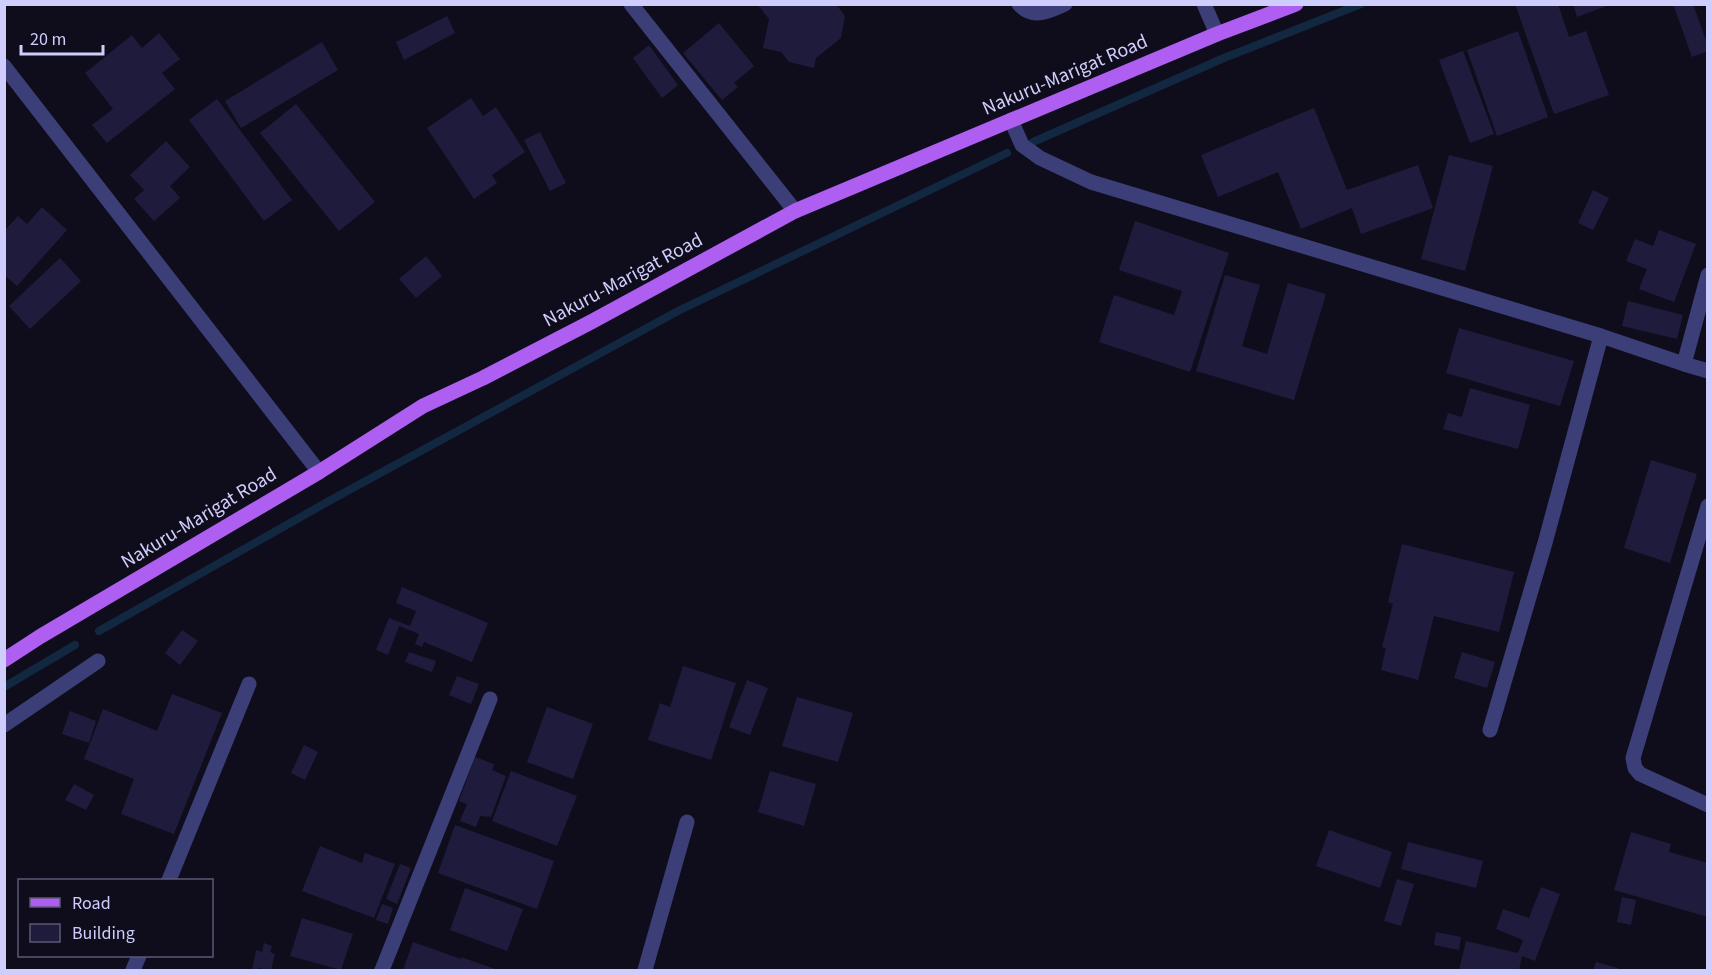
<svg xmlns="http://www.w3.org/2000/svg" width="1712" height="975" font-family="'Source Sans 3',sans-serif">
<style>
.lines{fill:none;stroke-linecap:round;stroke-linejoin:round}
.stream{stroke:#122841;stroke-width:8}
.building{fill:#1f1b3c}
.minor{stroke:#3c3f77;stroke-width:15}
.major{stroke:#ae5ef1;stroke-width:15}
.labels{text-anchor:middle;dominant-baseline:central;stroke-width:5;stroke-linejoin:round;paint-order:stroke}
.street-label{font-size:20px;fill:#cfcdfb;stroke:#0f0d1c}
</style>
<rect width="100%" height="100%" fill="#0f0d1c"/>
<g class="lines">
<!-- stream -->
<path class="stream" d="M1033,142L1224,58L1361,4
M99,631L329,501L678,311L1007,153
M4,687L75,645"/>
</g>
<!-- building -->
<path class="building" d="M757,4H836L845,16L841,38L816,58L814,68L789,62L781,52L763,48L769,19Z
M1515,4H1558L1569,37L1586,31L1609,95L1554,114Z
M1573,4H1609V5L1577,17Z
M1673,4H1693L1708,46V51L1692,57Z
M447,16L455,33L404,60L396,42Z
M719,23L754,66L734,83L738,87L722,100L683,53Z
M1518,31L1548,117L1497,136L1467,50Z
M159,33L180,59L162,73L175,89L107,143L92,125L113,109L85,73L132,35L142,48Z
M322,42L338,70L241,128L225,101Z
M649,45L678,85L662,98L633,58Z
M1463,51L1494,134L1470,143L1439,60Z
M471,98L483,116L496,107L525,152L492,175L497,183L474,199L427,128Z
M217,99L292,200L264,221L189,120Z
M296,104L375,202L339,231L260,133Z
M1314,108L1347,190L1418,165L1433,208L1361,234L1352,208L1301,229L1278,172L1218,197L1201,155Z
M540,132L566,183L550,191L524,140Z
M166,141L190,167L170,186L180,198L154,221L134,199L144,190L130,175Z
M1449,155L1493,166L1465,271L1421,259Z
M1593,190L1609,198L1593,230L1578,223Z
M42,207L67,230L17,286L4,275V231L18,216L27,224Z
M1135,221L1229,253L1190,372L1099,342L1114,295L1174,315L1182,291L1119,270Z
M1659,230L1696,244L1674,302L1639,289L1647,269L1626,261L1635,239L1653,246Z
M426,256L442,276L416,298L399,279Z
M60,258L81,281L30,329L9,306Z
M1225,275L1260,285L1242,346L1267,354L1288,283L1326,294L1294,400L1196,371Z
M1628,301L1683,315L1677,339L1622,326Z
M1459,328L1574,361L1560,406L1446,373Z
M1470,388L1530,405L1518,449L1443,429L1448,413L1462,417Z
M1651,460L1697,474L1670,563L1624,548Z
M1402,544L1514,572L1499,632L1434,616L1418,680L1381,670L1386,648L1382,647L1393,604L1388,602Z
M402,587L488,623L472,662L424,642L422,647L415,644L419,634L399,626L388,655L376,650L389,618L410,626L416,611L396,603Z
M182,630L198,641L180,665L165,653Z
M409,652L436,661L432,672L405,662Z
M1462,652L1495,662L1487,688L1454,678Z
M683,666L736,683L711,760L648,740L660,703L670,707Z
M457,676L479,684L471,704L449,695Z
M747,680L768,688L750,735L729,727Z
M172,694L222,713L174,834L121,814L134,779L84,759L103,709L157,731Z
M797,697L853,713L838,762L782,746Z
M547,707L593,724L573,779L527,762Z
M70,711L96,721L89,743L62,734Z
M304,745L318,752L305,780L291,773Z
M475,757L494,764L492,770L506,776L491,817L480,816L476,827L460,821L467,804L459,801Z
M511,771L577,796L557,846L492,821Z
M770,771L816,784L804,826L758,812Z
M74,784L94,795L86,810L65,800Z
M455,825L554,861L537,909L438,873Z
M1329,830L1392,852L1380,888L1316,866Z
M1631,832L1671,844L1669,852L1708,863V917L1614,890Z
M1408,842L1483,861L1476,888L1401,869Z
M320,846L362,863L365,853L395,864L374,918L302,891Z
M400,864L411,868L397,904L386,899Z
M1397,879L1414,884L1401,926L1384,921Z
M1541,887L1560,894L1535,961L1522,956L1519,970H1459L1466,941L1518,953L1523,940L1496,929L1503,909L1529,918Z
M465,888L523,909L507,951L450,930Z
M1622,897L1636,900L1631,925L1617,922Z
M382,904L393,908L388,924L376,920Z
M302,918L353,934L341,970L290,956Z
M1436,932L1461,937L1459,950L1434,945Z
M413,942L461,959V957L498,970H403Z
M264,943L272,946L270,952L275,954L271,970L257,968L261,970H252L256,950L262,952Z
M1596,962L1618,968V970H1593Z"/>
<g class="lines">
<!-- minor -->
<path class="minor" d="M631,4L795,211
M1019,4C1033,20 1049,11 1065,4
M1204,4L1217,34
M4,66L319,472
M1011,120L1022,145L1040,158L1091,182L1601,336L1684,364L1708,371
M1684,364L1708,275
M1708,506L1633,758L1635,768L1640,774L1708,805
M4,725L98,661
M1490,730L1545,543L1601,336
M169,880L249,684
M133,970L139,956
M382,970L490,699
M645,970L687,822"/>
<!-- major -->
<path class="major" d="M4,660L41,636L319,472L423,406L483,378L591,322L795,211L1217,34L1296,4"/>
</g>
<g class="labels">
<!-- street labels -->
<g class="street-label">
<text transform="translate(1065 75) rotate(-23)">Nakuru-Marigat Road</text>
<text transform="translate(623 280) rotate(-28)">Nakuru-Marigat Road</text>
<text transform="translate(199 518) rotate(-31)">Nakuru-Marigat Road</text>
</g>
</g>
<!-- border -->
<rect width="1712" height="975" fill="none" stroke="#cfcdfb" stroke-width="12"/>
<!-- legend -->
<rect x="18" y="879" width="195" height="78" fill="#0f0d1c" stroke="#5c5a75" stroke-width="1.5"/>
<rect x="30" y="898" width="30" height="9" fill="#ae5ef1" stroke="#5c5a75" stroke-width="1.5"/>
<text x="72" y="909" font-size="18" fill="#cfcdfb">Road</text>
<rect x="30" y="924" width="30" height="18" fill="#1f1b3c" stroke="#5c5a75" stroke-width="1.5"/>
<text x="72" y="939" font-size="18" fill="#cfcdfb">Building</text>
<!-- scale -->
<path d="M21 45v9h82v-9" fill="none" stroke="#cfcdfb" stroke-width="3"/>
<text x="30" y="45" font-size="18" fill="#cfcdfb" stroke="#0f0d1c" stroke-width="4.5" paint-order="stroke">20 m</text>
</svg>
